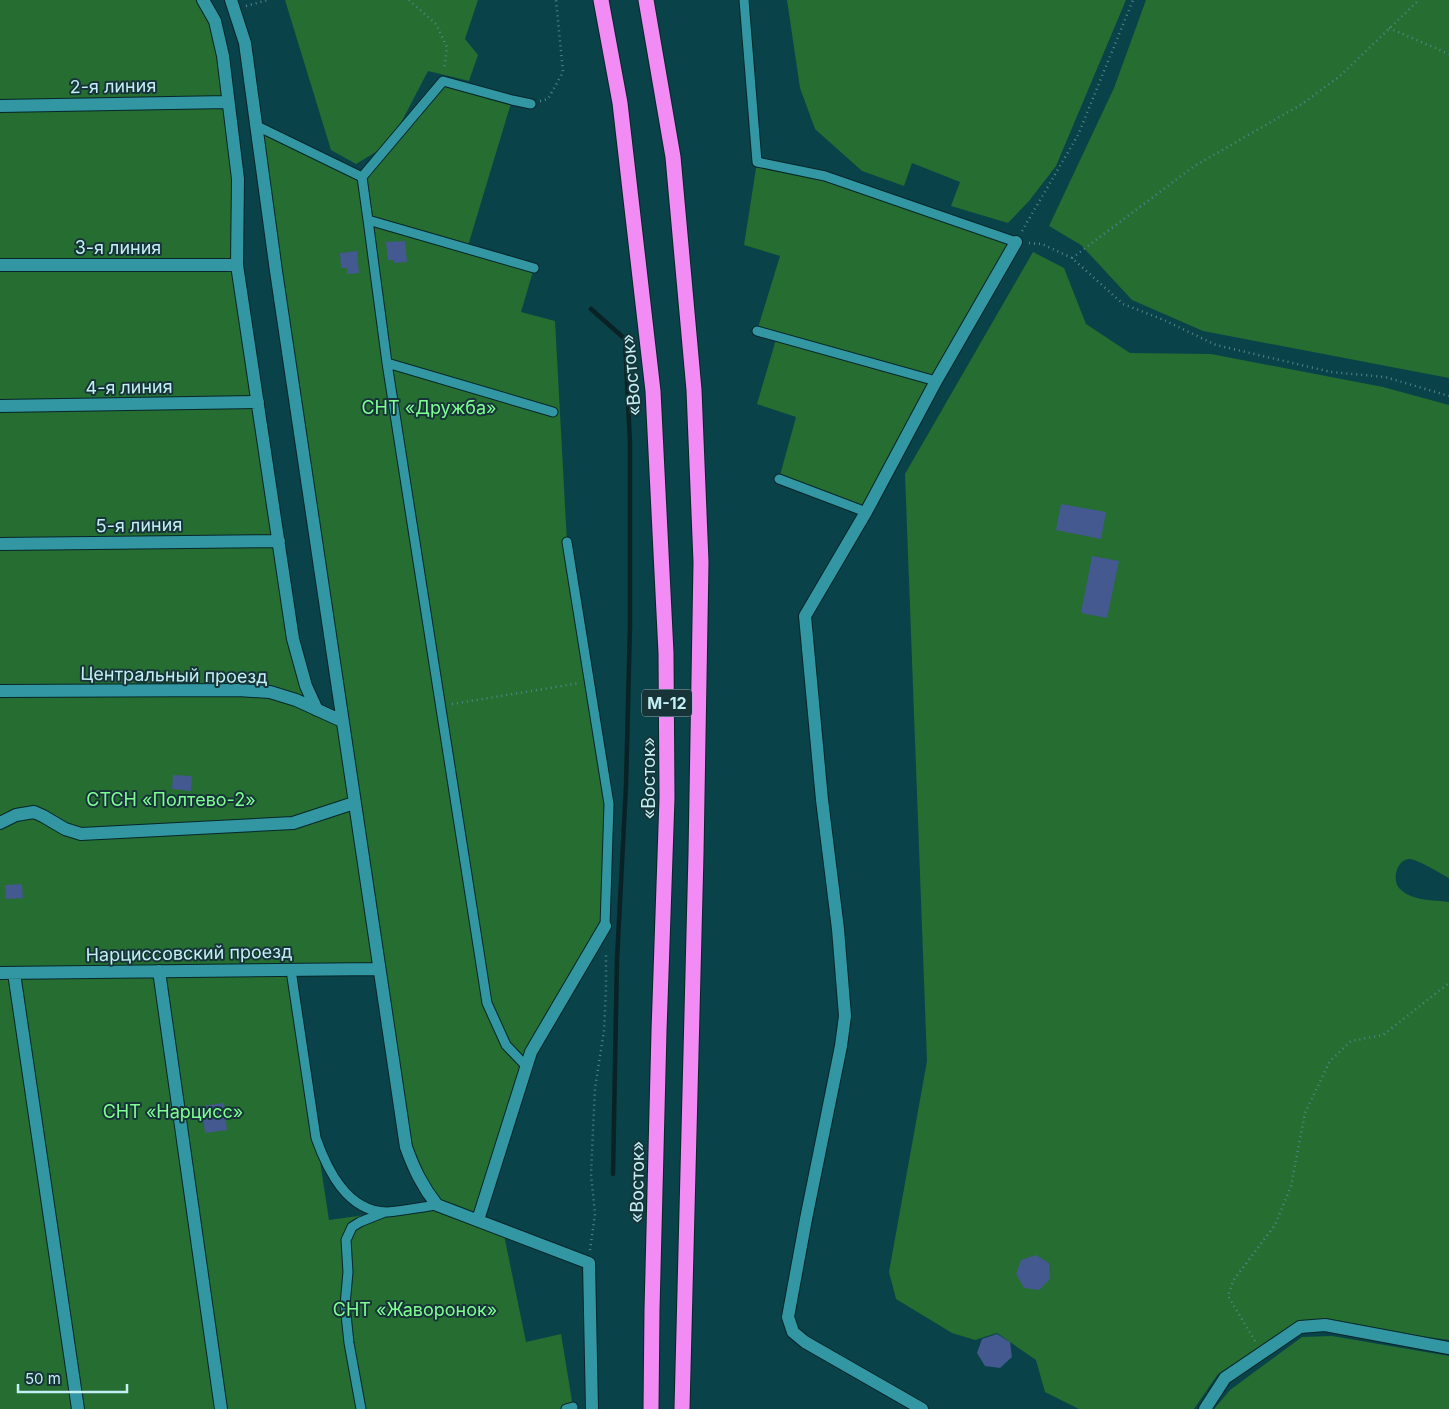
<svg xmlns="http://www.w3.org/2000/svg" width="1449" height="1409" font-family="Inter,sans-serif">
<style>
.green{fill:#256d31;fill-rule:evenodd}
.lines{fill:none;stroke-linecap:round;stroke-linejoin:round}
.stream{stroke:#092225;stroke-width:4.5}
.building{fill:#43598f}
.lane-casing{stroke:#06262a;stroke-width:11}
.street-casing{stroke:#06262a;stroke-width:14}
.highway-casing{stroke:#06262a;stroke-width:17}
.path{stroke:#53878d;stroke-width:2.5;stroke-dasharray:1 4;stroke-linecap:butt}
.lane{stroke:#3297a3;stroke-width:9}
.street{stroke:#3297a3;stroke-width:12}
.highway{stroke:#f28bf4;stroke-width:15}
.labels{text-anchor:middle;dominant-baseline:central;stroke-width:4;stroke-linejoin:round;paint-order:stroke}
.shield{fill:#173539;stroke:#8fb7bd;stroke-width:1}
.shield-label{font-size:16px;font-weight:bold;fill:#c3eff5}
.street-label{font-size:18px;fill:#c3eff5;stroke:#173539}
.park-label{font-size:18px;fill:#81fe92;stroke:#173539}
</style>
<rect width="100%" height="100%" fill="#094248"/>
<!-- green -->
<path class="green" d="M0,0H203L215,21L228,102L237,265L293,639L317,710L341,721L255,125L362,177L389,144L356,164L331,150L285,0H478L465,39L478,55L469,81L428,71L392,140L443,81L512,100L467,249L534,268L521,312L555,321L567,542L609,804L605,926L531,1052L478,1220L503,1230L526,1342L561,1334L573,1407L566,1409H0ZM379,969L415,1172L437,1205L329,1220L291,970Z
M787,0H1126L1056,166L1029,201L1008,223L951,206L960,182L912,163L904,186L862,171L815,129L800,88Z
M1146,0H1449V378L1203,331L1132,300L1081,245L1049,226L1114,88Z
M757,162L825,176L1016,242L866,512L779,479L796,417L757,404L777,336L757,331L780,256L744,245Z
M1033,252L1064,268L1086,324L1130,353L1211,354L1383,387L1449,405V878C1441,874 1417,859 1410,859C1397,858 1391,881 1400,889C1412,901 1433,900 1449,902V1340L1335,1324L1323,1321L1300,1320L1218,1374L1194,1409H1079L1045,1392L1036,1360L997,1333L975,1340L952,1333L896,1299L889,1272L927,1061L905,474Z
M1332,1336L1449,1356V1409H1214L1230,1390L1302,1337Z"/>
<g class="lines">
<!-- stream -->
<path class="stream" d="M591,309L625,339L630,443V624L626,786L617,959L613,1174"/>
</g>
<!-- building -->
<path class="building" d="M405,241L407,262L394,263V260H388L386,242Z
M357,251L359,273L347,274V268H341L340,253Z
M1061,504L1106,512L1101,539L1056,530Z
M1092,556L1119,561L1107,618L1081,613Z
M173,775L192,776L191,791L172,789Z
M22,884L23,898L6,899L5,885Z
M224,1103L227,1130L205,1133L202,1106Z
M1036,1255L1049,1263L1050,1279L1039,1290L1024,1288L1016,1274L1021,1260Z
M997,1334L1010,1342L1012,1357L1000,1368L985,1366L977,1353L982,1339Z"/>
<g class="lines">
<!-- lane casing -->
<g class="lane-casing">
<path id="lane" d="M744,0L757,162L825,176L1016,242
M255,125L362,177L368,220L534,268
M362,177L443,81L512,100L531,104
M368,220L387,363L487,1003L506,1045L526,1066
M757,331L936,381
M387,363L553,412
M779,479L866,512
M567,542L609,804L605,926
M291,970L316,1138C327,1169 347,1212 387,1212C403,1211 421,1207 437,1205
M361,1409L349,1343L345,1305L348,1272L346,1240L352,1227L360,1222L385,1212
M566,1409L573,1407"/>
</g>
<!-- street casing -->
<g class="street-casing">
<path id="street" d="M203,0L215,21L223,56L238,179L237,265L293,639L306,686L317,710
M231,0L245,43L276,271L406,1147C414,1169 422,1186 437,1205L589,1263L592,1409
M0,106L228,102
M0,265H237
M0,406L258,402
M0,544L279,541
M0,691L238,690L270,692L296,700L342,721
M0,823L16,815L34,812L43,816L65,829L81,834L293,823L354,803
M159,971L221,1409
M0,973L379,969
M14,973L78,1409
M478,1220L531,1052L605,926
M922,1409L805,1342L793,1332L788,1317L806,1219L841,1046L845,1016L838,929L822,800L805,616L866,512L936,381L1016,242
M1205,1409L1225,1378L1300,1327L1325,1325L1449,1348"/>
</g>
<!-- highway casing -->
<g class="highway-casing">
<path id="highway" d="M601,0L620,103L653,391L666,653L667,798L659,1031L652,1310L651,1409
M646,0L673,157L694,390L701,562L696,854L682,1409"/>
</g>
<!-- path -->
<path class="path" d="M409,0L436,24L447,47L444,70
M246,6L268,0
M1389,28L1449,54
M540,101L548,99L563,72L556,0
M1022,231L1078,135L1133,0
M1029,243L1042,244L1072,258L1123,304L1164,320L1216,345L1331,372L1385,377L1449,396
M1072,258L1193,167L1302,104L1340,76L1419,0
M452,704L580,683
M590,1250L595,1214L591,1174L595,1088L604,1031L606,989V952
M1255,1341L1228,1296L1233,1281L1275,1225L1291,1186L1305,1113L1330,1061L1351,1041L1383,1035L1449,983"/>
<!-- lane -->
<use href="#lane" class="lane"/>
<!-- street -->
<use href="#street" class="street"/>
<!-- highway -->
<use href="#highway" class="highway"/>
</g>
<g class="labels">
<!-- shield labels -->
<rect class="shield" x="642" y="689.5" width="50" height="27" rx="4"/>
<g class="shield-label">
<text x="667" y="703">М-12</text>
</g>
<!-- street labels -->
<g class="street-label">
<text transform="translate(113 86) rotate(-1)">2-я линия</text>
<text x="118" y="247">3-я линия</text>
<text transform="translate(631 375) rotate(-95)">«Восток»</text>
<text transform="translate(129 387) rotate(-1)">4-я линия</text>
<text transform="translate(139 525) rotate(-1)">5-я линия</text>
<text transform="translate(174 675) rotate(1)">Центральный проезд</text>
<text transform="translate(648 778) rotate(-90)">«Восток»</text>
<text transform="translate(189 953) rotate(-1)">Нарциссовский проезд</text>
<text transform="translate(637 1182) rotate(-89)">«Восток»</text>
</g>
<!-- park labels -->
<g class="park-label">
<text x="429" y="407">СНТ «Дружба»</text>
<text x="171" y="799">СТСН «Полтево-2»</text>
<text x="173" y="1111">СНТ «Нарцисс»</text>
<text x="415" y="1309">СНТ «Жаворонок»</text>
</g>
</g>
<!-- scale -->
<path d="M18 1384v8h109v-8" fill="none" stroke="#c3eff5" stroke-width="2.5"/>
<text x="25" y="1384" font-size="15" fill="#c3eff5" stroke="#173539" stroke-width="4" paint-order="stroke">50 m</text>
</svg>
